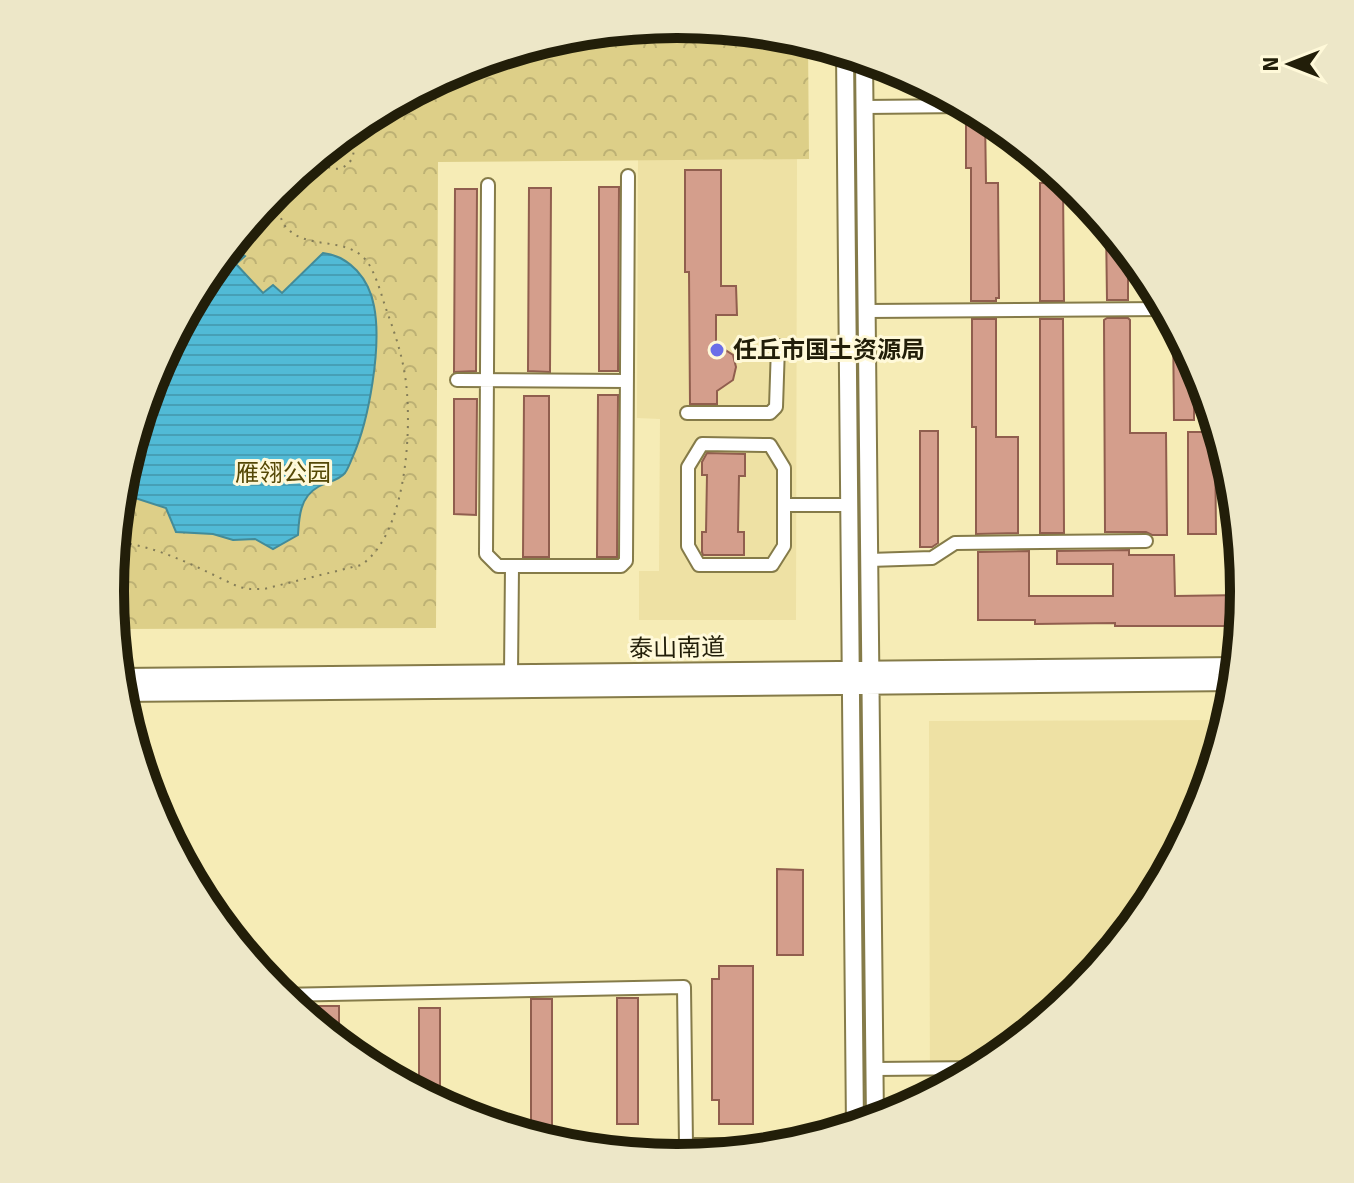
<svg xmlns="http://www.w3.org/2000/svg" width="1354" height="1183" font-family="Signika,'Noto Sans SC',sans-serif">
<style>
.built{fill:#eee1a4}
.park{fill:url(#park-crowns)}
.water{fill:url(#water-rules);stroke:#438b98;stroke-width:2}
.building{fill:#d49e8c;stroke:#905e4e;stroke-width:2}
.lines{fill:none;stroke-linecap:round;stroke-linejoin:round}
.minor-casing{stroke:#857b49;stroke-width:16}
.major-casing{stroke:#857b49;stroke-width:20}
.path{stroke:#837c58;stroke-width:2;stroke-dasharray:2 6;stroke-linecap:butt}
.minor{stroke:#fff;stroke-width:12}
.major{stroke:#fff;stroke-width:16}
.poi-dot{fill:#6b6ee8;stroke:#fff9d9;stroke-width:3}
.labels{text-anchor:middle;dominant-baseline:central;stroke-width:6;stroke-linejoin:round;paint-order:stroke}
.poi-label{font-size:24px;font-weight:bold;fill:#221e09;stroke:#fff9d9;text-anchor:start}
.park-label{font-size:24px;fill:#544805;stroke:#fff9d9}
.street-label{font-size:24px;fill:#221e09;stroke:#fff9d9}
.rim{fill:none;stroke:#221e09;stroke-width:10}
</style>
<defs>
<pattern id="park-crowns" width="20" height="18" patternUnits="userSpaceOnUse" patternTransform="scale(2)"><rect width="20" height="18" fill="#ddcf88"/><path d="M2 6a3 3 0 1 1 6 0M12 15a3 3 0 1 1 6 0" fill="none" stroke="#bdb174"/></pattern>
<pattern id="water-rules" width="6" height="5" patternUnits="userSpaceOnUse" patternTransform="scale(2)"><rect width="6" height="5" fill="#51bad6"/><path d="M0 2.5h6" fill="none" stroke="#469fb6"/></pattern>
</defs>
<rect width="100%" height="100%" fill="#f6ecb6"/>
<!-- built -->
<path class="built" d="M797,159L796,620H639V571H659L660,419L637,418L638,160Z
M1228,720L1201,809L1149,907L1078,993L992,1064L930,1096L929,721Z"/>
<!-- park -->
<path class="park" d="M677,24L788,35L808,41L809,159L438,162L436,628L113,629L110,591L121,480L153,374L205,276L276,190L362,119L460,67L567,35Z"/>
<!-- water -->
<path class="water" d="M230,246L245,256L236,264L263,293L273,285L282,293L323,253C350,256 369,279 374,306C382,346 369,420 353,456C351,461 348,469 345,473C338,481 327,482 318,487C300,497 299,517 298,535L273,549L255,539L233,540L213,534L176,532L166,508L129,496L123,517L116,524L121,480L153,374L205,276Z"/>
<!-- building -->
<path class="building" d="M974,111L985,116L986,183H998L999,298H996V301H971V168H966V115Z
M685,170H721V286H736L737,315H716V344L733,355L736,367L733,380L717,391V404H690L689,272H685Z
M1040,183H1063L1064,301H1040Z
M599,187H619L618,371H599Z
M529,188H551L550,372L528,371Z
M455,189H477L476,371L454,372Z
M1106,225L1128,251V300H1107Z
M1107,318H1128L1130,320V433H1166L1167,535H1152L1146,532H1105L1104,320Z
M972,319H996V437H1018V533L976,534V427H972Z
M1040,319H1063L1064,533H1040Z
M1173,322L1194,360V420H1174Z
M598,395H618L617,557H597Z
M524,396H549V557H523Z
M454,399H477L476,515L454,514Z
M920,431H938V543L932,547H920Z
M1188,432H1215L1216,534H1188Z
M707,453L745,454V476H739L738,532H744V555H703L702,552V532H706L707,475H702V462Z
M1129,550V555H1174L1175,596L1244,595L1241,626H1115V623L1035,624V620H978V552L1029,551V596H1113V564H1057V551Z
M777,869L803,870V955H777Z
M719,966H753V1124H719V1100H712V979H719Z
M617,998H638V1124H617Z
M531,999H552V1130H531Z
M312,1006H339V1045L312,1023Z
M419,1008H440V1105L419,1094Z"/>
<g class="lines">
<!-- minor casing -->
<g class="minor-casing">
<path id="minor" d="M864,107L967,106
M488,185L486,554L498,566H621L626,561L628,176
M866,311L1166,309
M457,380L627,381
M687,413H770L776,407L778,346L848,347
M702,444L770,445L784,468V546L772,565H699L688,546V467Z
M784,505H849
M869,560L932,558L955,543L1146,541
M511,673L512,566
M278,995L684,987L686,1145
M874,1069L983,1068
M686,1158V1145H797"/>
</g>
<!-- major casing -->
<g class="major-casing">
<path id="major" d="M845,52L855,1128
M864,58L875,1122
M118,677L1237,666
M119,693L1236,682"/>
</g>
<!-- path -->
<path class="path" d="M598,32L736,31
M500,55C512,60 523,56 530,46
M350,136L369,116
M317,156C334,186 370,157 345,134
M262,207L277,209
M279,209L323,166
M114,542C158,545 200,569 239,587L250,589H264L361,565C406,535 412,432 406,383C403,356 394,331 385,306C381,293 377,279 370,266C351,233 307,253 285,226C282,222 280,215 278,210"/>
<!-- minor -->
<use href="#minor" class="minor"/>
<!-- major -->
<use href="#major" class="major"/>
</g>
<!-- markers -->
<circle class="poi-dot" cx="717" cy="350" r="8"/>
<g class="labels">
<!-- poi labels -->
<g class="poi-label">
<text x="733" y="350">任丘市国土资源局</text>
</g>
<!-- park labels -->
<g class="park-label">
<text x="283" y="473">雁翎公园</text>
</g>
<!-- street labels -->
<g class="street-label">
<text transform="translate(677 648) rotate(-1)">泰山南道</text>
</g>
</g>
<!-- crop -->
<path d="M0 0H1354V1183H0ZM124 591a553 553 0 1 1 1106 0a553 553 0 1 1-1106 0Z" fill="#ede7c8" fill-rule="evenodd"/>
<path class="rim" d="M124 591a553 553 0 1 1 1106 0a553 553 0 1 1-1106 0Z"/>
<!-- north arrow -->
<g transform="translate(1290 64) rotate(270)" stroke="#fff9d9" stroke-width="6" paint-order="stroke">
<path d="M0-6L14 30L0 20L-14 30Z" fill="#221e09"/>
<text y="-12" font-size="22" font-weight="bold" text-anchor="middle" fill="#221e09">N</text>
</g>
</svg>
